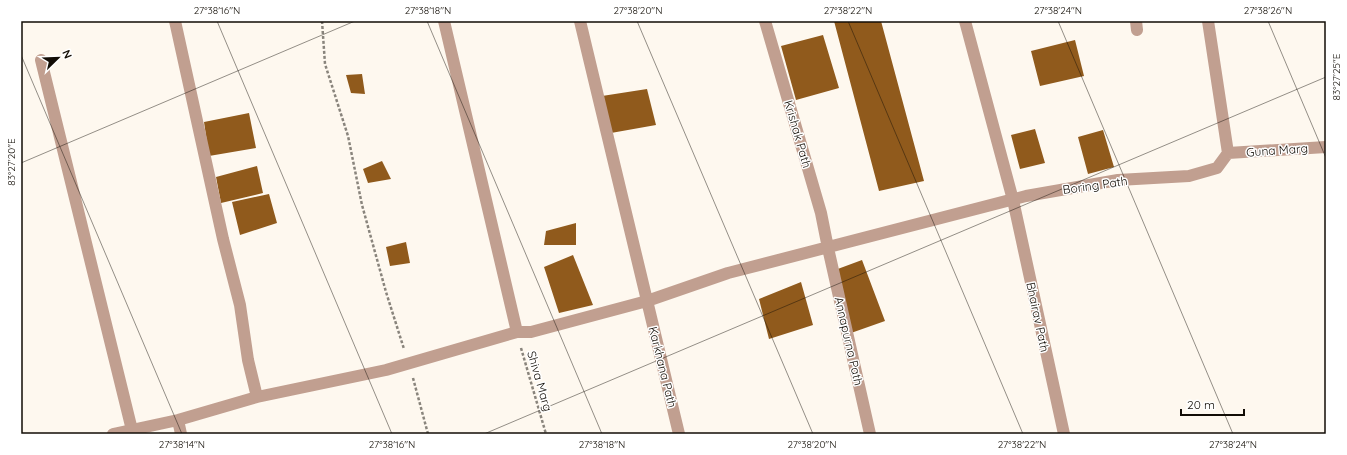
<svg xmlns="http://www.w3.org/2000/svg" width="1347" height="455" font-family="Quicksand,sans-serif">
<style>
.building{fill:#905a1c}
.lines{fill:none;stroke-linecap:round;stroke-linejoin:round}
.path{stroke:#89847c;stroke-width:2.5;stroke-dasharray:3 2;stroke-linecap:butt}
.street{stroke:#c19f90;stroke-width:12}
.ticks{fill:none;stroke:#120d06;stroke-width:1;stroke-opacity:0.45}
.labels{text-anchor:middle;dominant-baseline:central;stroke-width:3;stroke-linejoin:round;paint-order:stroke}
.street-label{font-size:12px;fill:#120d06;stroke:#fff}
.neatline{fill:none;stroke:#120d06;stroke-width:1.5}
.ticks-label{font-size:10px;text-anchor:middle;fill:#120d06}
</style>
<rect width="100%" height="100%" fill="#fef8ef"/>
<!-- building -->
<path class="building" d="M834,21H881L924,181L879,191Z
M823,35L839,88L796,100L781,46Z
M1075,40L1084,76L1040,86L1031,51Z
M362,74L365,94L351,93L346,75Z
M647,89L656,125L611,133L602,96Z
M249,113L256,148L209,156L204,122Z
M1035,129L1045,163L1020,169L1011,135Z
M1103,130L1114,167L1088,174L1078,137Z
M382,161L391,179L368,183L363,169Z
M257,166L263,193L221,203L216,177Z
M269,194L277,223L240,235L232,202Z
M576,223V245H544L546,231Z
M406,242L410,263L390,266L386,247Z
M573,255L593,305L559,313L544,267Z
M862,260L885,321L851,333L835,270Z
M801,282L813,325L769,339L759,299Z"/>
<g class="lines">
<!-- path -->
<path class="path" d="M322,21L325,64L348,136L362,205L386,292L404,349
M521,348L546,434
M413,378L428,434"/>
<!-- street -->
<path class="street" d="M175,21L223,239L240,305L248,360L257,397
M444,21L517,332
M580,21L679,434
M765,21L821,213L828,248L870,434
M965,21L1013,200L1064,434
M1136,21L1137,30
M41,60L132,430
M1228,153L1326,147
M178,420L181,434
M113,434L178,420L257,397L386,370L517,332H531L647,301L728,273L1026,196L1118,180L1189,176L1217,168L1228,153L1208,21"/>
</g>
<!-- ticks -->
<path class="ticks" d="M217,21L392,434M427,21L602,434M637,21L813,434M848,21L1023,434M1058,21L1233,434M1268,21L1326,158M21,55L182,434M21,163L355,21M484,434L1326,77"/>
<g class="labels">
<!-- street labels -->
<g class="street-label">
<text transform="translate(798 134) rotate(74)">Krishak Path</text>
<text transform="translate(1277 150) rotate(-4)">Guna Marg</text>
<text transform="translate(1095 185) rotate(-8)">Boring Path</text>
<text transform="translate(1038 317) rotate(78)">Bhairav Path</text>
<text transform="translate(849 341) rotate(77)">Annapurna Path</text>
<text transform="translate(663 367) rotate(76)">Karkhana Path</text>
<text transform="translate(540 381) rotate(74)">Shiva Marg</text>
</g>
</g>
<!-- border -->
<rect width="1347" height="455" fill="none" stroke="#ffffff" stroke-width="44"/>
<!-- north arrow -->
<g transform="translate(58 58) rotate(67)" stroke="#ffffff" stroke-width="3" paint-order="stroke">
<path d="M0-3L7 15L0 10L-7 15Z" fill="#120d06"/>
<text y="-6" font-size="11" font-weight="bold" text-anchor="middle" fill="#120d06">N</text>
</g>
<!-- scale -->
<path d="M1181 409v6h63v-6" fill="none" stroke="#120d06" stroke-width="2"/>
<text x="1187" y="409" font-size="12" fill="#120d06" stroke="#ffffff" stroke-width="3" paint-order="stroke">20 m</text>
<rect x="22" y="22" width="1303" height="411" class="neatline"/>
<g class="ticks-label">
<text x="217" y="14">27°38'16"N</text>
<text x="428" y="14">27°38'18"N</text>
<text x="638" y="14">27°38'20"N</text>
<text x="848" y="14">27°38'22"N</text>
<text x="1058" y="14">27°38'24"N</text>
<text x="1268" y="14">27°38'26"N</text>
<text transform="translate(1336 77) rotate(-90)" y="4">83°27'25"E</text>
<text transform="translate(11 162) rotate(-90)" y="4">83°27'20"E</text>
<text x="182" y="448">27°38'14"N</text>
<text x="392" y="448">27°38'16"N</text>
<text x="602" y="448">27°38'18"N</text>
<text x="812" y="448">27°38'20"N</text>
<text x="1022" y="448">27°38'22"N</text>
<text x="1233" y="448">27°38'24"N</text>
</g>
</svg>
